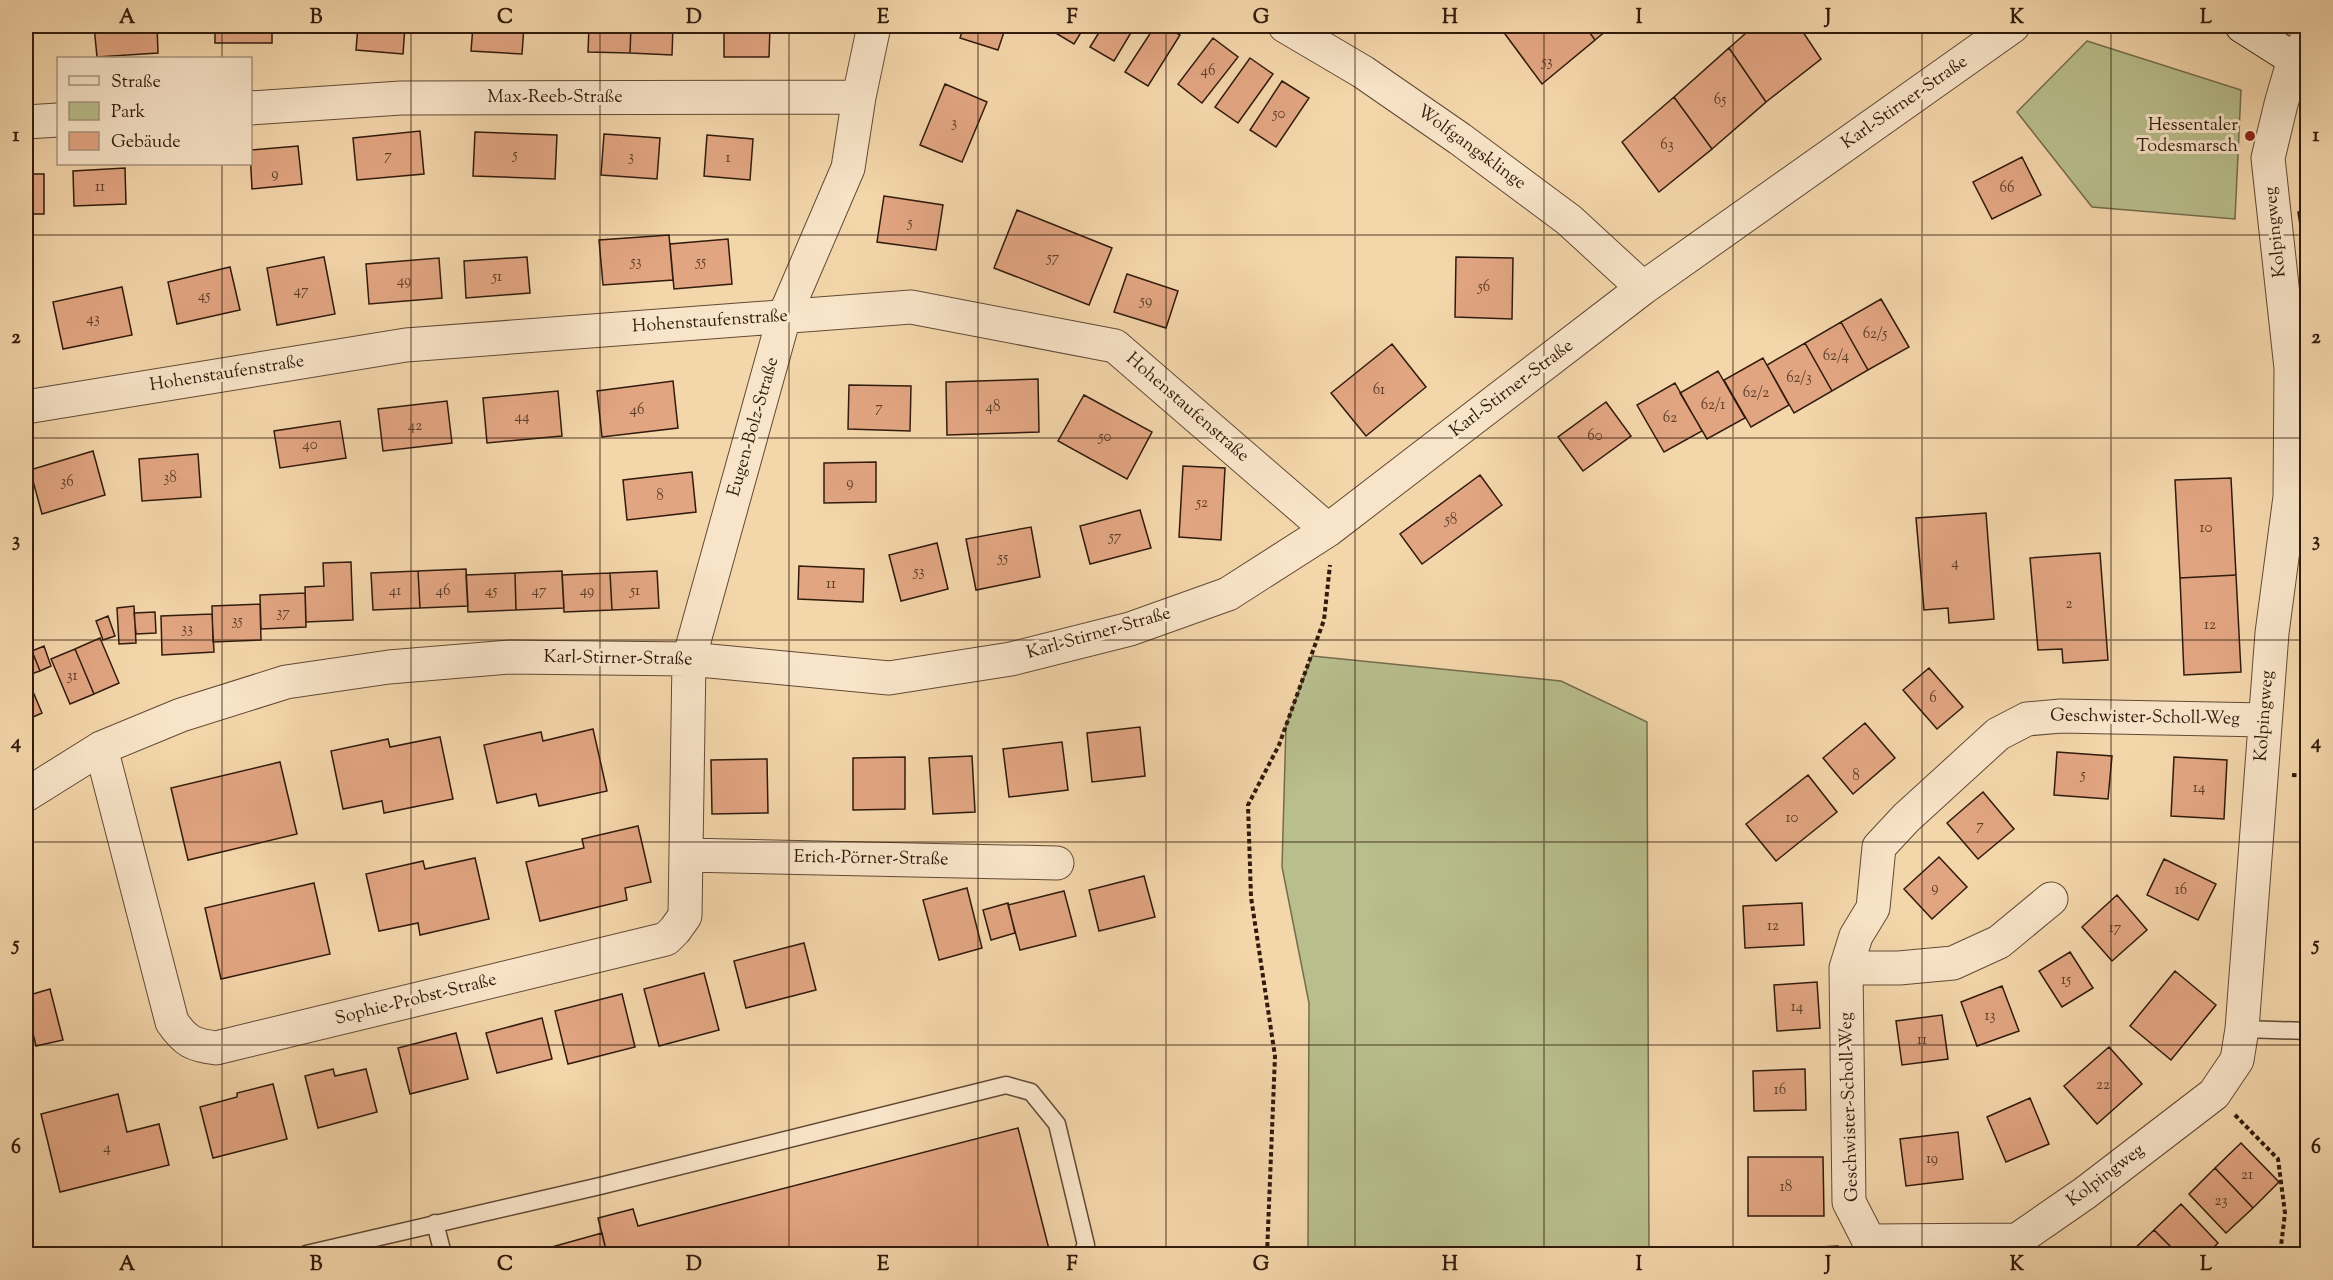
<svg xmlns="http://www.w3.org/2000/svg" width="2333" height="1280" font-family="'Sorts Mill Goudy',serif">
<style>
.green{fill:#b8be8c;stroke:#746c4c;stroke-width:1.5}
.building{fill:#e2a582;stroke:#311b0c;stroke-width:1.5}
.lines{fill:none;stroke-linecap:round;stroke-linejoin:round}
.lane-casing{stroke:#624a34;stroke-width:19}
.street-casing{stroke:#624a34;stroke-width:35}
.secondary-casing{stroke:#311b0c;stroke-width:35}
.path{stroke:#311b0c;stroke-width:4;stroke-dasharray:4.5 3;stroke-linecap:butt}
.lane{stroke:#f8e4c8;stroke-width:16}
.street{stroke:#f8e4c8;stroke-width:33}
.secondary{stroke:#f8e4c8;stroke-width:33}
.grid{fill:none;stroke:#311b0c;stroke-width:1.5;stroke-opacity:0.55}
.poi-dot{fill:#8f2418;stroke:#f8e4c8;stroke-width:2}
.labels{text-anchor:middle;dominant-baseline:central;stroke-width:6;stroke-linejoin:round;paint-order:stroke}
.number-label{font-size:15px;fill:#5d3e2a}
.street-label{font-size:18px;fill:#311b0c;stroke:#f8e4c8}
.poi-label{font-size:18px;fill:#311b0c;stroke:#f8e4c8;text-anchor:end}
.neatline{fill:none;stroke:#311b0c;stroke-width:2}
.grid-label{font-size:20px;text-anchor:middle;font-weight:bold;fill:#311b0c}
</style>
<rect width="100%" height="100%" fill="#f4d6ab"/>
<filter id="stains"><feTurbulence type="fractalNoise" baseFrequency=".00333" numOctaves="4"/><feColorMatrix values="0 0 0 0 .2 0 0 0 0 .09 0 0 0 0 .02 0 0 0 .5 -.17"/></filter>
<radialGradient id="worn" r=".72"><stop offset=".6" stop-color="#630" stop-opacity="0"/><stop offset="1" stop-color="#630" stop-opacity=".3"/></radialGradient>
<!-- green -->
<path class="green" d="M2087,41L2241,90L2235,219L2092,207L2017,112Z
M1312,656L1561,681L1647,722L1649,1254H1308L1309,1003L1282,867L1286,725Z"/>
<!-- building -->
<path class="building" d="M94,26H157L158,53L97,57Z
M215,26H272V43H215Z
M358,26H405L403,54L356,50Z
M473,26H524L522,54L471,51Z
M589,26H631L630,53L588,52Z
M631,26H673L672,55L630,53Z
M724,26H770L769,57H724Z
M964,26H1006L998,50L960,38Z
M1052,26H1085L1074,44L1049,29Z
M1103,26H1135L1114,61L1090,47Z
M1155,26H1164L1180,35L1148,86L1125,72Z
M1514,26H1585L1595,40L1542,84L1505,34Z
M1585,26H1612L1595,40Z
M1754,26H1799L1821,59L1766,102L1729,48Z
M1213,38L1238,57L1202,103L1178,84Z
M1729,48L1766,102L1712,149L1674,97Z
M1250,58L1273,74L1238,123L1215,107Z
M1282,81L1309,98L1276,147L1250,130Z
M945,84L987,102L962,162L920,145Z
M1674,97L1712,149L1659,192L1622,142Z
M420,131L424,174L357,180L353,138Z
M475,132L557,135L555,179L473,176Z
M604,134L660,138L657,179L601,175Z
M707,135L753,139L750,180L704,176Z
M298,146L302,184L252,189L250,150Z
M2022,157L2041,195L1992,219L1973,182Z
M125,168L126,204L74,206L73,171Z
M26,174H44V214H26Z
M884,196L943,205L936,250L877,242Z
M1017,210L1112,248L1089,305L994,268Z
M2308,210V238H2302L2298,212Z
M669,235L673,280L603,285L599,240Z
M728,239L732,284L674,289L670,244Z
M324,257L335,314L277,325L267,268Z
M527,257L530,293L466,298L464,261Z
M1456,257L1513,258L1512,319L1455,317Z
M439,258L442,298L369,304L366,264Z
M230,267L240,310L177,324L168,282Z
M1127,274L1178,291L1166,328L1114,312Z
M122,287L132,335L63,349L53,302Z
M1881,299L1909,347L1868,370L1841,322Z
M26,312L32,340L26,341Z
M1841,322L1868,370L1832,391L1805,343Z
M1805,343L1832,391L1794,413L1767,365Z
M1392,344L1426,387L1366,436L1331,393Z
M1763,358L1789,405L1751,427L1724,380Z
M1718,371L1745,418L1707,439L1680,393Z
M1038,379L1039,432L947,435L946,382Z
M673,381L678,428L602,437L597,391Z
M1675,383L1702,431L1664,452L1637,405Z
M849,385L911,386L910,431L848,429Z
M558,391L562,436L487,443L483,398Z
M1084,395L1152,432L1127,479L1058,441Z
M447,401L452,443L383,451L378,409Z
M1606,402L1631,436L1583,471L1558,437Z
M340,421L346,458L280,468L274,431Z
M93,451L105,495L42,514L30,470Z
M198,454L201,497L142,501L139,459Z
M876,462V502L824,503V463Z
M1183,466L1225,468L1221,540L1179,537Z
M692,472L696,512L627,520L623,480Z
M1480,475L1502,505L1422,564L1400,534Z
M2231,478L2236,575L2180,578L2175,480Z
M1140,510L1151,548L1090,564L1080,526Z
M1986,513L1994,619L1949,623L1948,608L1924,610L1916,518Z
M1031,527L1040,577L976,590L966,539Z
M937,543L948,589L901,601L889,555Z
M2100,553L2108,660L2063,663L2062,649L2038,650L2030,558Z
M351,562L353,620L306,622L305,587L324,586L323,563Z
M799,566L864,569L863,602L798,599Z
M466,569L468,606L420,608L418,571Z
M418,571L420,608L373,610L371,573Z
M562,571L564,608L516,610L515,573Z
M657,571L659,608L612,610L610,573Z
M515,573L516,610L468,612L466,575Z
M610,573L612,610L564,612L562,575Z
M2236,575L2241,672L2184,675L2180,578Z
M305,593L306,627L261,629L260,595Z
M260,604L261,640L213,642L212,606Z
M134,606L136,643L119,644L117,608Z
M155,612L156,633L136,634L134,613Z
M212,614L214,652L162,655L161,616Z
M108,616L115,636L103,640L96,621Z
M100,638L119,683L94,694L75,649Z
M44,646L51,666L40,671L32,651Z
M75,649L94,694L70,704L51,659Z
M32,651L40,671L28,675L26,654Z
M1929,668L1963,707L1937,729L1903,690Z
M26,675L42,713L26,720Z
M1865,723L1895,758L1853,794L1823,758Z
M1140,727L1145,776L1092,782L1087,733Z
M593,729L607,791L539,806L536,794L497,803L484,745L541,732L543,741Z
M440,737L453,799L384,813L382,801L343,809L331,751L388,739L390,747Z
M1062,742L1068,790L1009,797L1003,749Z
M2057,752L2112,756L2108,799L2054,795Z
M972,756L975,812L933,814L929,758Z
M905,757V809L853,810V758Z
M2174,757L2227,760L2224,819L2171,816Z
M767,759L768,813L712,814L711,760Z
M280,762L297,834L188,860L171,788Z
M1808,775L1837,812L1776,861L1746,824Z
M1983,792L2014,829L1978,859L1947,823Z
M638,826L651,882L625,888L627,900L540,921L526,862L584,848L582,839Z
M1939,857L1967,887L1932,919L1904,889Z
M475,858L489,919L420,935L418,923L379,931L366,874L423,861L425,869Z
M2164,859L2216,884L2198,920L2147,895Z
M1144,876L1155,917L1099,931L1089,890Z
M314,883L330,954L221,979L205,908Z
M967,888L982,948L939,960L923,900Z
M1064,891L1076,936L1020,950L1008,905Z
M2117,895L2147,930L2112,961L2082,927Z
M1008,903L1015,933L991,940L983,910Z
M1802,903L1804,945L1745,948L1743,906Z
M804,943L816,990L746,1008L734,961Z
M2070,952L2093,988L2062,1007L2039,971Z
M2175,971L2216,1005L2171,1060L2130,1026Z
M704,973L719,1030L659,1046L644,989Z
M1817,982L1820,1028L1777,1031L1774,985Z
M2002,986L2019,1031L1977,1046L1961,1002Z
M50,989L63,1040L36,1046L26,1004V996Z
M622,994L635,1047L568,1064L555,1011Z
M1942,1015L1948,1059L1902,1065L1896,1021Z
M542,1018L552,1059L497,1073L486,1033Z
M456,1033L468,1079L410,1094L398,1048Z
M2109,1047L2142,1084L2097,1124L2064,1086Z
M333,1069L335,1076L366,1069L377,1112L318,1128L305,1076Z
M1805,1069L1806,1110L1754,1111L1753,1071Z
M273,1084L287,1139L213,1158L200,1107L237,1097V1093Z
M118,1094L127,1132L159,1124L169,1165L60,1192L41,1114Z
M2030,1098L2049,1144L2006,1162L1987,1117Z
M1018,1128L1050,1253L607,1254L598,1218L633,1209L638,1226Z
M1958,1132L1963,1179L1906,1186L1900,1139Z
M2241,1143L2279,1182L2253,1208L2215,1168Z
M1748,1157H1823L1824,1216H1748Z
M2215,1168L2253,1208L2226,1233L2189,1194Z
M2181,1204L2218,1243L2207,1254H2178L2154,1230Z
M2154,1230L2178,1254H2129Z
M602,1233L607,1254H535L534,1252Z
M1838,1246V1254H1778V1249Z"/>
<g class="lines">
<!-- lane casing -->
<g class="lane-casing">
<path id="lane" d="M2242,1029L2308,1031
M435,1223L443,1254
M306,1254L600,1186L1006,1085L1031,1092L1057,1124L1086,1245L1081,1254"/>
</g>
<!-- street casing -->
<g class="street-casing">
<path id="street" d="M1285,26L1363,72L1460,139L1569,220L1643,288
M250,108L401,98L859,97
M26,122L58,120
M26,407L406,345L911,307L1115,346L1328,530
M101,748L172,1022C186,1042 193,1045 216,1048L666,939L675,930L685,916L689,659L784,317L848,168L859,97L874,26
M26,795L101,748L181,715L286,682L389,667L510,657L689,659L889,678L1011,659L1130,629L1228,594L1328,530L1643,288L2013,26
M686,855L1057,863
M1846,968H1899L1953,963L1999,942L2051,899
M1869,1241L1849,1202L1846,968L1856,936L1873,908L1879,847L1906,818L1998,734L2027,719L2061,716L2265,720
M1869,1254V1241L2017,1240L2085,1193L2214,1094L2237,1060L2242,1029L2272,633L2290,497L2291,368L2268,158L2281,104L2294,59L2308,39"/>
</g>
<!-- secondary casing -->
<g class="secondary-casing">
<path id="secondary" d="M2242,26L2294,59L2308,64"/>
</g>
<!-- path -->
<path class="path" d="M2292,775L2308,776
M2235,1115L2278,1159L2285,1213L2280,1254
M1267,1254L1275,1056L1251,897L1248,805L1279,745L1324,620L1330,565"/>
<!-- lane -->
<use href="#lane" class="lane"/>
<!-- street -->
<use href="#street" class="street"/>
<!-- secondary -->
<use href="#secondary" class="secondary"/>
</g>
<!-- grid -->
<path class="grid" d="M222,26V58M411,26V1254M600,26V1254M789,26V1254M978,26V1254M1166,26V1254M1355,26V1254M1544,26V1254M1733,26V1254M1922,26V1254M2111,26V1254M222,164V1254M26,235H2308M26,438H2308M26,640H2308M26,842H2308M26,1045H2308"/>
<!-- markers -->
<circle class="poi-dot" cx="2250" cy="136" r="6"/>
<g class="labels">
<!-- number labels -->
<g class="number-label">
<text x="1547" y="62">53</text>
<text x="1208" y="71">46</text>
<text x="1720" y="100">65</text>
<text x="1279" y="114">50</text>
<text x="954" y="123">3</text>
<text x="1667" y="145">63</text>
<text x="515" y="155">5</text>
<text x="388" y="156">7</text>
<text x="631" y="157">3</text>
<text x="728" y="158">1</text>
<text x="275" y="174">9</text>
<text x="100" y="187">11</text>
<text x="2007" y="188">66</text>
<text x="910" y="223">5</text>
<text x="1053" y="258">57</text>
<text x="636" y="262">53</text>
<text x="701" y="262">55</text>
<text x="497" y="277">51</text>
<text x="404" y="281">49</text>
<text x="1484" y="287">56</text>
<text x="301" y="291">47</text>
<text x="204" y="296">45</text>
<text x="1146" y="301">59</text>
<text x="93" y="319">43</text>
<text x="1875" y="334">62/5</text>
<text x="1836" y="356">62/4</text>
<text x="1799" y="378">62/3</text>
<text x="1379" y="390">61</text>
<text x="1756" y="393">62/2</text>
<text x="1713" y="405">62/1</text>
<text x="993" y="407">48</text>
<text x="879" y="408">7</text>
<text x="637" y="410">46</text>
<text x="522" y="417">44</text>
<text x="1670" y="418">62</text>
<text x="415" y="426">42</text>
<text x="1595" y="436">60</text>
<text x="1105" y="437">50</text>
<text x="310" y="445">40</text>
<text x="170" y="478">38</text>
<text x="67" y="482">36</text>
<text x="850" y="483">9</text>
<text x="660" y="496">8</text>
<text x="1202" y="503">52</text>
<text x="1451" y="520">58</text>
<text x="2206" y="528">10</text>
<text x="1115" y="537">57</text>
<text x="1003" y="558">55</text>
<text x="1955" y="563">4</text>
<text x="919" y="572">53</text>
<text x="831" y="584">11</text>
<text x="395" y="591">41</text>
<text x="443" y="591">46</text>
<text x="491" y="591">45</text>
<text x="539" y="591">47</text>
<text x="587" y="591">49</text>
<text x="635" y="591">51</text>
<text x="2069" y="604">2</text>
<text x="283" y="613">37</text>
<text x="237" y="621">35</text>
<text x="2210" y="625">12</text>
<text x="187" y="629">33</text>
<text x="72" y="676">31</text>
<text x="1933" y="698">6</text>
<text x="2083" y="775">5</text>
<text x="1856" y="776">8</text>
<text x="2199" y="788">14</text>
<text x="1792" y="818">10</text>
<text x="1980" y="826">7</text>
<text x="1935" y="888">9</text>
<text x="2181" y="890">16</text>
<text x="1773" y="926">12</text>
<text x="2115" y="928">17</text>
<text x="2066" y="980">15</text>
<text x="1797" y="1007">14</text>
<text x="1990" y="1016">13</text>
<text x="1922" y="1040">11</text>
<text x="2103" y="1085">22</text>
<text x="1780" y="1090">16</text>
<text x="107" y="1148">4</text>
<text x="1932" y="1159">19</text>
<text x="2247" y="1175">21</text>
<text x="1786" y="1187">18</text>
<text x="2221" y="1201">23</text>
</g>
<!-- street labels -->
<g class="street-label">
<text x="555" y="98">Max-Reeb-Straße</text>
<text transform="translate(1905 103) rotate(-35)">Karl-Stirner-Straße</text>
<text transform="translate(1471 148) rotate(36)">Wolfgangsklinge</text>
<text transform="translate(2276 232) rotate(-96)">Kolpingweg</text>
<text transform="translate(710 322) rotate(-4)">Hohenstaufenstraße</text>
<text transform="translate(227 374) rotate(-9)">Hohenstaufenstraße</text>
<text transform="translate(1512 389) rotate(-37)">Karl-Stirner-Straße</text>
<text transform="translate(1187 408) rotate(41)">Hohenstaufenstraße</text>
<text transform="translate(754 427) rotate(-74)">Eugen-Bolz-Straße</text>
<text transform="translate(1099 634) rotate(-16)">Karl-Stirner-Straße</text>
<text transform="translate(618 659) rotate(1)">Karl-Stirner-Straße</text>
<text transform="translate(2265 716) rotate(-86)">Kolpingweg</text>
<text transform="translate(2145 718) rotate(1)">Geschwister-Scholl-Weg</text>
<text transform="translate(871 859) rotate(1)">Erich-Pörner-Straße</text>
<text transform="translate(416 1000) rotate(-14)">Sophie-Probst-Straße</text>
<text transform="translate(1850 1107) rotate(-92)">Geschwister-Scholl-Weg</text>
<text transform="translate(2106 1176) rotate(-37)">Kolpingweg</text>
</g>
<!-- poi labels -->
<g class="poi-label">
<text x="2238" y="126">Hessentaler<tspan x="2238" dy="21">Todesmarsch</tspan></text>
</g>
</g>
<!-- margin -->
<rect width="2333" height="1280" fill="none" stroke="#f4d6ab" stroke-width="66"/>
<!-- legend -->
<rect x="57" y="57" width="195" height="108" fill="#f8e4c8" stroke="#a8947d" stroke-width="1.5"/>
<rect x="69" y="76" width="30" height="9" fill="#f8e4c8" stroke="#a8947d" stroke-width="1.5"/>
<text x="111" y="87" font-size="18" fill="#311b0c">Straße</text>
<rect x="69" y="102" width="30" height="18" fill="#b8be8c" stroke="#a8947d" stroke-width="1.5"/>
<text x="111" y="117" font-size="18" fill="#311b0c">Park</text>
<rect x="69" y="132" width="30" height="18" fill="#e2a582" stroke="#a8947d" stroke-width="1.5"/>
<text x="111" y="147" font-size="18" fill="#311b0c">Gebäude</text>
<rect x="33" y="33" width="2267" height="1214" class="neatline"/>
<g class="grid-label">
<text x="127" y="23">A</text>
<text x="316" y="23">B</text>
<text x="505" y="23">C</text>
<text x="694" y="23">D</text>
<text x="883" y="23">E</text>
<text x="1072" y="23">F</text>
<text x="1261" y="23">G</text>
<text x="1450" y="23">H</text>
<text x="1639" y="23">I</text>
<text x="1828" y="23">J</text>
<text x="2017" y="23">K</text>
<text x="2206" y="23">L</text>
<text x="16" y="141">1</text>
<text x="2316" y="141">1</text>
<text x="16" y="343">2</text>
<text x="2316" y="343">2</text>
<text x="16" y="546">3</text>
<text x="2316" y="546">3</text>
<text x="16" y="748">4</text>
<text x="2316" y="748">4</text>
<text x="16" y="950">5</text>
<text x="2316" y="950">5</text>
<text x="16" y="1153">6</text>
<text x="2316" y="1153">6</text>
<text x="127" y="1270">A</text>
<text x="316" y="1270">B</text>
<text x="505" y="1270">C</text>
<text x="694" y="1270">D</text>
<text x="883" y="1270">E</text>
<text x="1072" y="1270">F</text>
<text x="1261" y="1270">G</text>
<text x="1450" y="1270">H</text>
<text x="1639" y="1270">I</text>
<text x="1828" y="1270">J</text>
<text x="2017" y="1270">K</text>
<text x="2206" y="1270">L</text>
</g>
<rect width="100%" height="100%" filter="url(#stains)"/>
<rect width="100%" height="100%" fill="url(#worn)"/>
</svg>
